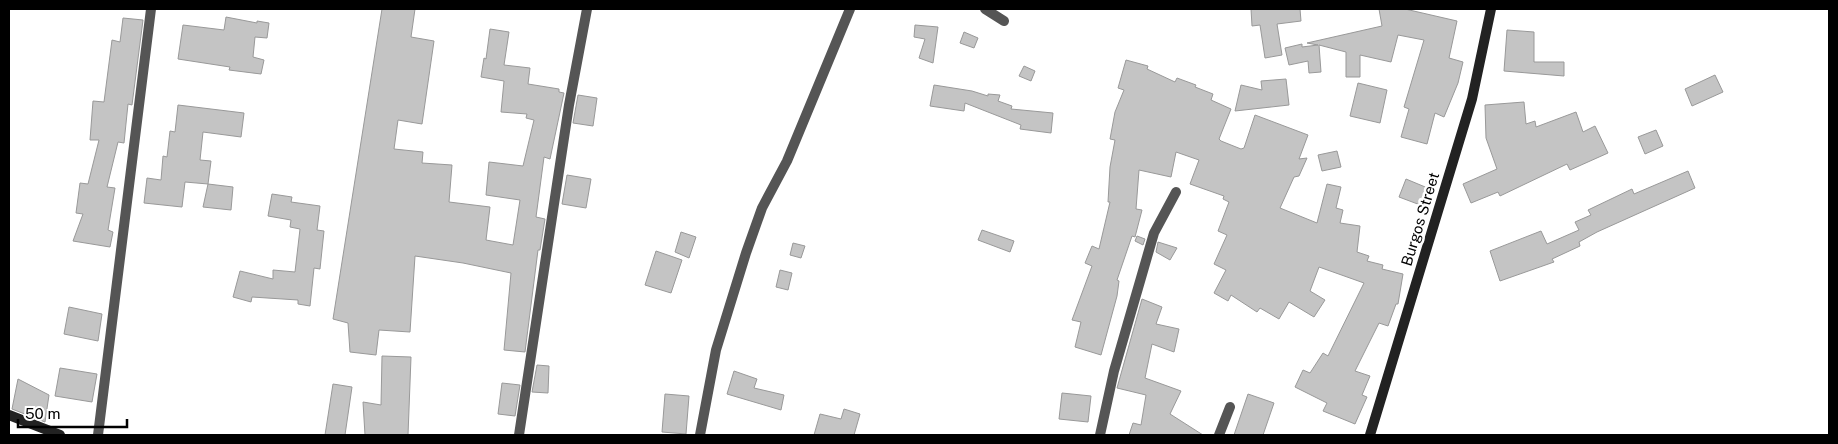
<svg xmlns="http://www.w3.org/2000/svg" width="1838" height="444" font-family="'Public Sans',sans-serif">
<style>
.building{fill:#c4c4c4;stroke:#999}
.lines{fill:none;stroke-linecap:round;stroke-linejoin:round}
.street{stroke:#555;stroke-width:10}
.secondary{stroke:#222;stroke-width:10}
.labels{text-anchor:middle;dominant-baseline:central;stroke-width:5;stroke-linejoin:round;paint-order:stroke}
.street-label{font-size:15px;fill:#000;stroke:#fff}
</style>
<rect width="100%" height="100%" fill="#fff"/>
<!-- building -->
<path class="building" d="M382,9H415L411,37L434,41L422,124L398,120L394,149L423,152L422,163L452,165L449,202L490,207L486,240L513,245L520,200L486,195L489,162L523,166L534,120L526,118L527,114L501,112L504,81L481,77L484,58L486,59L490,29L509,32L504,65L530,68L528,84L559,89V92L564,93L550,159L544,157L536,217L545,219L540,250H538L525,352L504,350L511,273L463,263L415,256L410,332L379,330L376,355L350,352L348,323L333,319Z
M1251,9H1300L1301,21L1277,24L1282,55L1265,58L1260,25L1252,26Z
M1379,9H1405L1457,21L1449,58L1463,62L1458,83L1444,117L1435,113L1427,144L1401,137L1409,109L1404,107L1424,40L1398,35L1391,62L1360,55V77H1346V52L1319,45L1321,72L1309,73L1308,61L1289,65L1285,48L1302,44V47L1318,45L1307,43L1382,26Z
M226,17L257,23V21L269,23L267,38L255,37L253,57L264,60L261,74L229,70L230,67L178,59L183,25L224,30Z
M123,18L143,20L132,105L128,104L124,143L118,142L107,187L115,188L108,230L113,232L110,247L73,241L83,214L76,213L80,183L88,184L99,140H90L93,101L104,102L112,40L120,42Z
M915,25L938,27L933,63L919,58L925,39L914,37Z
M1507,30L1534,32V62H1564V76L1504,71Z
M964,32L978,38L974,48L960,43Z
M1126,60L1148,66L1147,69L1175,82L1177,78L1196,85L1195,87L1213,94L1211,100L1231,109L1219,139L1221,141L1241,149L1244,148L1255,115L1308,135L1299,159L1307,158L1299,176L1294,177L1280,208L1317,223L1327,184L1341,187L1336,208L1343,210L1340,223L1360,226L1357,252L1369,256L1367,261L1383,265L1382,269L1403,274L1398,304H1396L1388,326L1379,323L1355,371L1370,376L1362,395L1367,397L1355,424L1323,411L1327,403L1295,387L1303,370L1310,373L1323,353L1328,356L1364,283L1319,267L1310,291L1325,300L1314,317L1289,302L1279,319L1260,308L1257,312L1231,295L1228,301L1214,293L1226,270L1214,264L1227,235L1218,231L1229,202L1223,199L1224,196L1190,184L1199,160L1176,152L1171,177L1139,170L1136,209L1142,210L1135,237L1132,236L1117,280L1119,281L1117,296L1101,355L1075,347L1081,322L1072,320L1092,266L1085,263L1092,246L1099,249L1110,202H1108L1110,167L1115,140L1110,139L1115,112L1124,90L1118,88Z
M1024,66L1035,71L1031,81L1019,76Z
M1715,75L1723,92L1692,106L1685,89Z
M1286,79L1289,105L1235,111L1241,85L1262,90L1261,81Z
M1358,83L1387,90L1380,123L1350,116Z
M934,85L972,91L988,96V94L1000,95L998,101L1012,106L1011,109L1053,113L1051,133L1020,129L1021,125L965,103L964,111L930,106Z
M578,95L597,98L593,126L573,123Z
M1524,102L1526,124L1535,121L1536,127L1576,112L1583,132L1595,126L1608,153L1570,170L1567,164L1500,196L1498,192L1471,203L1463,184L1497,169L1486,138L1485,105Z
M178,105L244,113L241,137L203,132L200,160L211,161L208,184L185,182L182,207L144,203L147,178L161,180L163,156L167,157L170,131L175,132Z
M1656,130L1663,146L1645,154L1638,137Z
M1337,151L1341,167L1322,171L1318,155Z
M1688,171L1695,188L1597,232L1579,242L1580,246L1552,259L1554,262L1500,281L1490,251L1541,231L1547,244L1579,230L1575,222L1591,215L1588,210L1632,189L1634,194Z
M567,175L591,179L586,208L562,204Z
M1406,179L1430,189L1423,206L1399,197Z
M208,184L233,187L231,210L203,207Z
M272,194L292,197L291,202L320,206L317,230L324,231L320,269L314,268L310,306L298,304V300L252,297L251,302L233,297L240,271L273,279V270L295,272L300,229L290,227L291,220L268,216Z
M982,230L1014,241L1010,252L978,240Z
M681,232L696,237L689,258L675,252Z
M1137,236L1145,239L1143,245L1135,241Z
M1158,242L1177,248L1170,260L1156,252Z
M793,243L805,246L801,258L790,255Z
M656,251L682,260L671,293L645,285Z
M780,270L792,273L788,290L776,287Z
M1142,299L1162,307L1156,324L1179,329L1174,352L1152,344L1145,378L1181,391L1170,414L1203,435H1129L1133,423L1141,425L1146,395L1117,388Z
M69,307L102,314L98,341L64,334Z
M382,356L411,357L408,435H365L363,402L381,405Z
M537,365L549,366L548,393L532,392Z
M60,368L97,374L92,402L55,396Z
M734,371L757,379L754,388L784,395L781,410L727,394Z
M18,379L49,395L45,422L12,409Z
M502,383L520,385L515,416L498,414Z
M333,384L352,387L345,435H325Z
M1062,393L1091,396L1088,422L1059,419Z
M665,394L689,396L686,434L662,432Z
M1248,394L1274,403L1263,435H1234Z
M844,409L860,414L854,435H814L820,414L841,419Z"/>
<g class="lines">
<!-- street -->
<path class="street" d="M985,9L1004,21
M98,435L151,9
M519,435L569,105L587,9
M700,435L716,350L746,253L762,208L787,161L850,9
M1100,435L1114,371L1154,233L1176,192
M1219,435L1230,407"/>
<!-- secondary -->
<path class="secondary" d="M9,415L60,435
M1370,435L1472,99L1491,9"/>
</g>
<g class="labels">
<!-- street labels -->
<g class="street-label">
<text transform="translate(1420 219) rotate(-73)">Burgos Street</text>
</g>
</g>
<!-- border -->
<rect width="1838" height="444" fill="none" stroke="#000000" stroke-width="20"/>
<!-- scale -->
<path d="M18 419v8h109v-8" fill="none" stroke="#000000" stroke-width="2.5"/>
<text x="25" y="419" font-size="15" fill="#000000" stroke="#ffffff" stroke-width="4" paint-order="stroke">50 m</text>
</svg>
